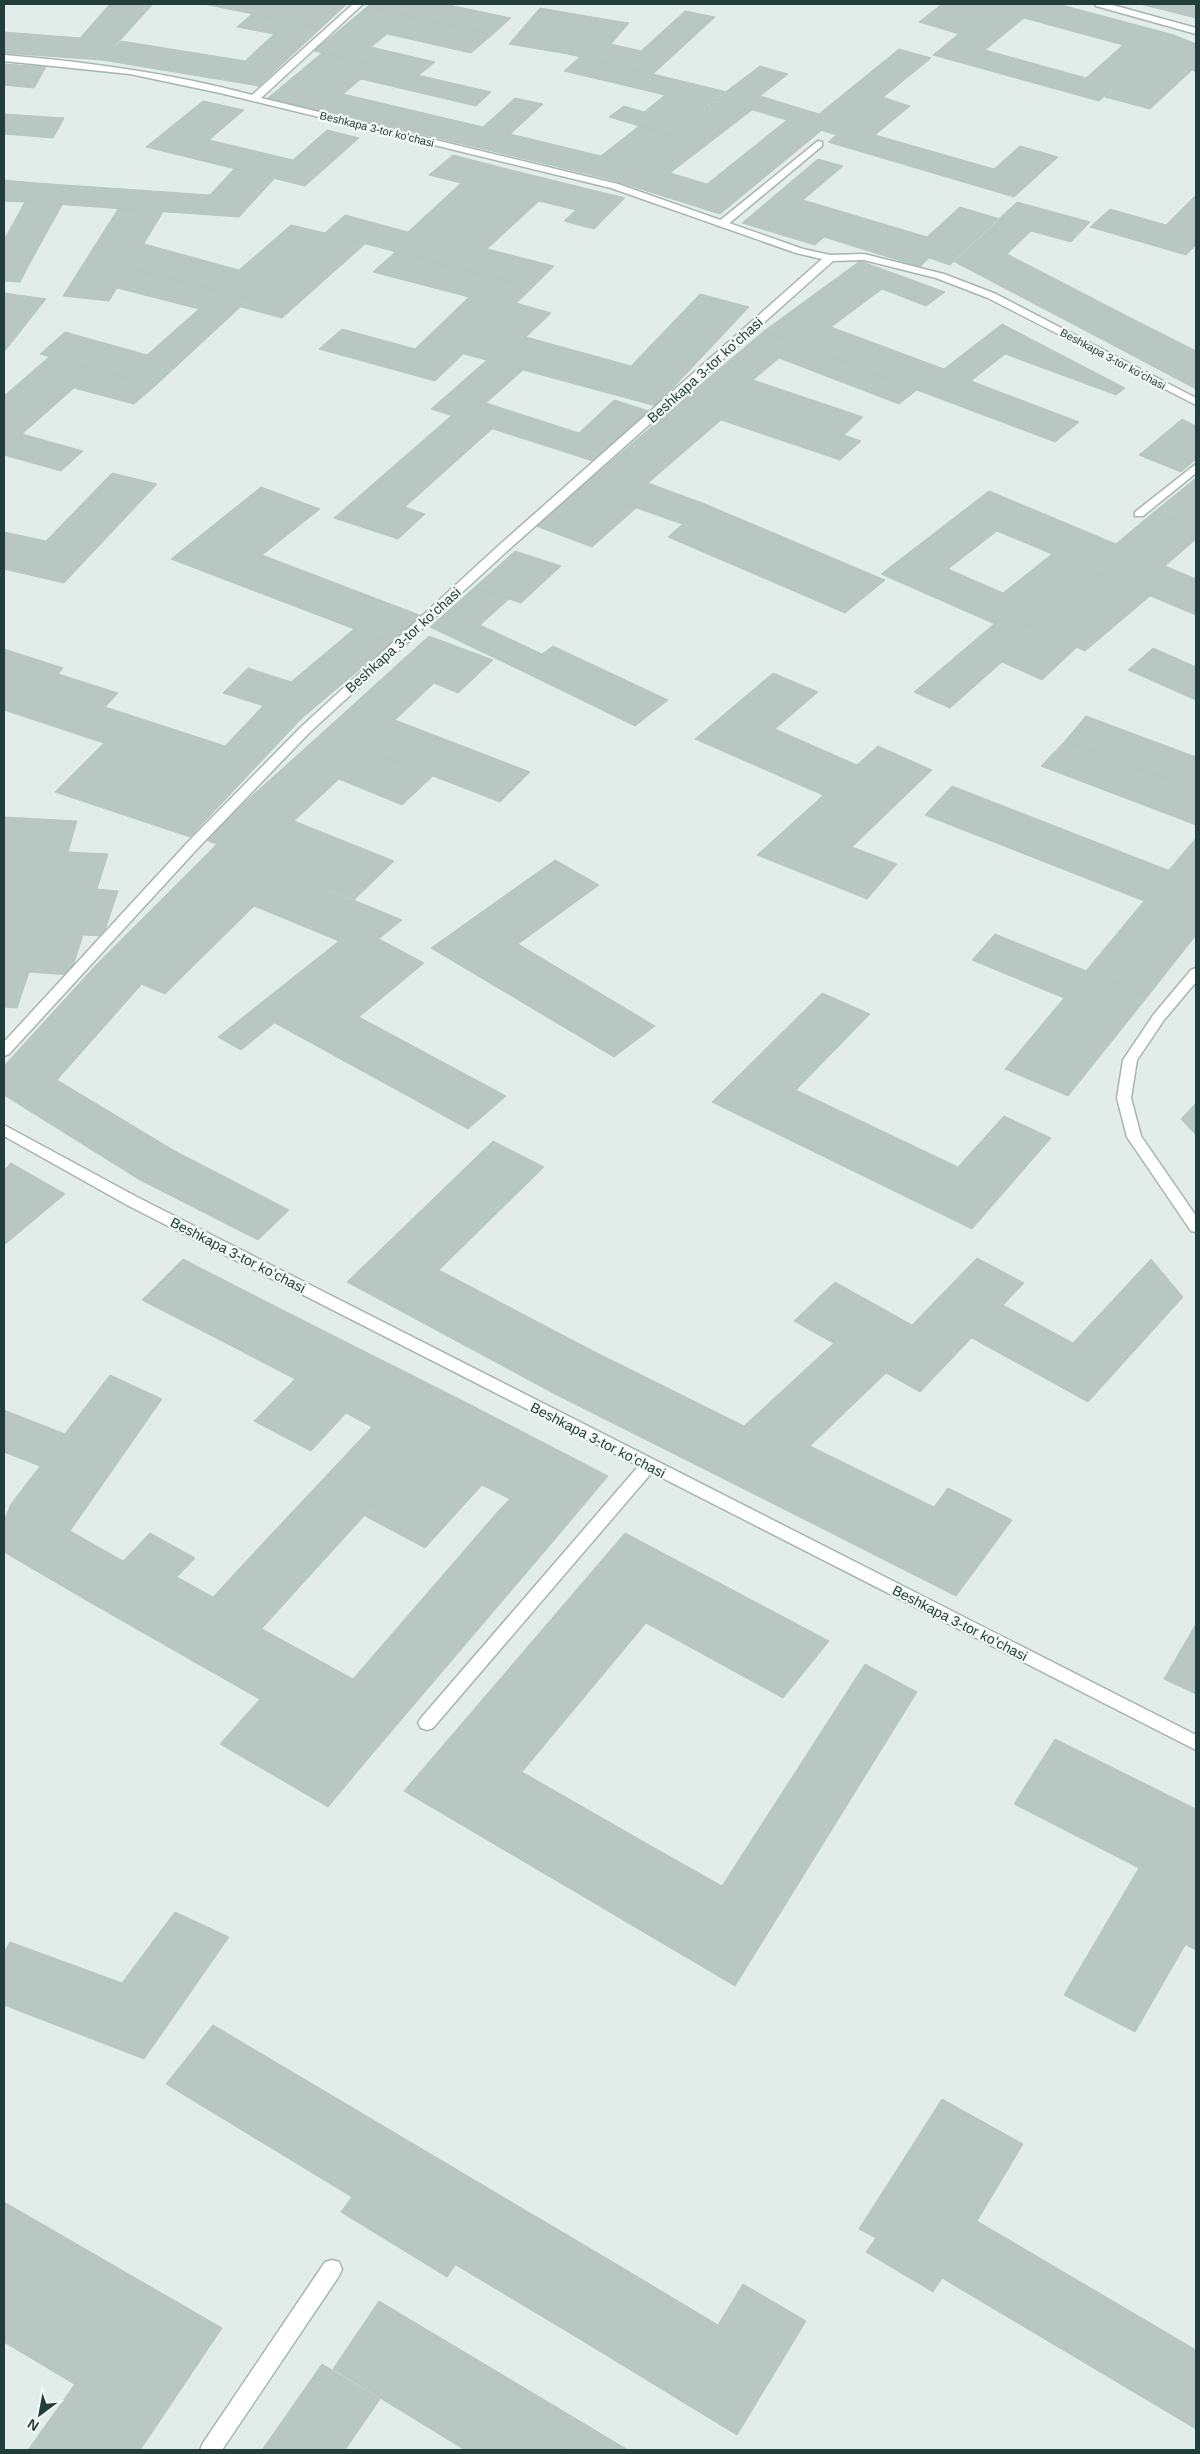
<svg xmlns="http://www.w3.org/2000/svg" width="1200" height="2454" font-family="Helvetica,sans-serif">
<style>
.building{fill:#b8c7c2;stroke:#b5c6c0;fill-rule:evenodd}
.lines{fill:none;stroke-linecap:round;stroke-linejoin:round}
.service-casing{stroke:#a5b5b0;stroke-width:3}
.minor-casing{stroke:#a5b5b0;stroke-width:3}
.service{fill:#fff;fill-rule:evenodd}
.minor{fill:#fff;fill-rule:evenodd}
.labels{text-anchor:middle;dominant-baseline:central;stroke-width:4.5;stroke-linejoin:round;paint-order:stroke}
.far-street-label{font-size:11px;fill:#223e38;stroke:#f3f9f6}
.street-label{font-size:14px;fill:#223e38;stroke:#f3f9f6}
</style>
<rect width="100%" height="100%" fill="#e2ede9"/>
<!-- building -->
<path class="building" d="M110,4H153L102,60L4,53V32L80,38Z
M204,4H296L306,6L308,4H347L321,28Z
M371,4H444L511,18L492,35L367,7Z
M942,4H995L959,34L919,22Z
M995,4H1058L1174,35L1099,101L933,55ZM1024,18L1123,45L1086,78L985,50Z
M1140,4H1196V18Z
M367,7L492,35L471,53L387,34L371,47L435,62L419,75L314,51Z
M540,8L598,18L568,54L509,44Z
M685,11L715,17L653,74L568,54L598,18L629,23L611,44L641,51Z
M252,14L321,28L259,86L102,60L121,41L245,61L274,34L237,27Z
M1174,35L1196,44V72L1192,70L1150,109L1105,97Z
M899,49L931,58L837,135L716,99L760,66L788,74L760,96L819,114Z
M322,53L491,92L476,106L361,79L343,94L483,127L515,98L543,104L492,151L268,98Z
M580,57L653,74L727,92L670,135L609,117L624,106L644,112L665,95L564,71Z
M4,64L46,67L34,88L4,85Z
M882,97L910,106L875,135L994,169L1020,146L1058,157L1014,197L828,142Z
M716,99L752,110L670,173L707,184L787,120L822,130L720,214L612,180Z
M203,101L244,110L209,140L293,160L327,130L359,138L305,186L146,147Z
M4,114L64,118L53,138L4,134Z
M639,126L670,135L612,180L492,151L510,134L601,156Z
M453,155L515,171L419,258L325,233L345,215L408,232L461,183L429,175Z
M818,159L843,166L803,200L850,214L815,245L742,223Z
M234,169L274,179L239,217L25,202L36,183L210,195Z
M515,171L625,198L594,229L564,221L576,210L539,201L487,249L554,266L532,288L419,258Z
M4,180L36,183L25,202L4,201Z
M1196,195V245L1186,255L1090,227L1110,209L1166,225Z
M25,202L62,205L31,261L4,259V240Z
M1017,202L1090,222L1071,242L1031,231L1007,254L1125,315L1090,333L953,261Z
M960,207L1000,219L950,265L929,258L920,267L824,237L850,214L927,237Z
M118,209L163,212L109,301L63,296Z
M291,225L325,233L249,299L129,268L144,244L239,270Z
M325,233L365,244L282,318L241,307Z
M395,252L419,258L532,288L435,381L319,349L342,329L415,349L469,297L373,272Z
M4,259L31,261L20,282L4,281Z
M860,261L945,292L926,306L882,289L831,327L944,369L917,390L764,331Z
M129,268L249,299L155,386L40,354L65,332L147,355L199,309L117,288Z
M4,293L46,299L4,352Z
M700,294L749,307L656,406L464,354L516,303L551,313L526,337L631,366Z
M1125,315L1196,351V389L1090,333Z
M1002,324L1125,388L1116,395L1005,354L971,381L1079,422L1055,442L917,390Z
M764,331L917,390L899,404L779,358L753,380L863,417L844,435L699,386Z
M49,357L155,386L134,404L74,388L22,434L83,451L61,471L4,455V396Z
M487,360L523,370L486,403L579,433L614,400L652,412L599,463L431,409Z
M699,386L844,435L861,441L840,460L721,420L648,483L705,504L682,524L580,488Z
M451,416L492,429L405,507L425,514L398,539L334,518Z
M1182,419L1196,426V459L1181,472L1139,455Z
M112,473L157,484L64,583L4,569V532L46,541Z
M1196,478V529L1154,512Z
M261,487L320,509L262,555L422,616L391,643L171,559Z
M580,488L636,508L592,547L536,526Z
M989,491L1116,544L1011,631L881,574ZM997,531L1052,554L1003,593L948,569Z
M705,504L885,580L845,613L668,537Z
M1154,512L1196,529V539L1165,566L1196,579V615L1086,569Z
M515,551L561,566L521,603L475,587Z
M1086,569L1150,596L1085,651L1021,623Z
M475,587L509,599L480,625L542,654L520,670L430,627Z
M1021,623L1077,647L1042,680L1002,662L950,708L914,692L994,624L1011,631Z
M354,629L391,643L302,718L223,693L248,668L291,682Z
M429,636L493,660L458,693L434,683L395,720L530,772L500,802L322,733Z
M553,646L668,700L635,726L520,670Z
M1153,648L1196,667V700L1128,670Z
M4,649L63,668L58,674L118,693L105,707L225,746L263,706L302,718L237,787L4,710Z
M773,673L818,692L775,729L857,765L823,795L695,739Z
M1086,716L1196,757V790L1065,741Z
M322,733L433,776L402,805L339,779L294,821L394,861L353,901L204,839Z
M1065,741L1196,790V825L1041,766Z
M104,743L237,787L190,837L55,792Z
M878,746L932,770L852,847L897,864L867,899L757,855Z
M952,786L1196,881V935L1148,996L1086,971L1144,901L925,815Z
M4,817L77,821L68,852L108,854L97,889L118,891L103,936L83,935L70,975L29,972L17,1008L4,1007Z
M1196,838V881L1169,870Z
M217,844L402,920L241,1050L218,1037L339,941L254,906L165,994L96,965Z
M555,860L599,885L518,944L655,1026L614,1057L431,948Z
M995,934L1148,996L1068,1096L1005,1069L1064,998L972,960Z
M379,939L424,963L359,1017L506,1096L468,1129L275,1023Z
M96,965L141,985L57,1080L173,1150L140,1180L4,1095V1066Z
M822,993L870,1014L796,1090L958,1167L1004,1116L1051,1138L972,1229L712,1102Z
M1196,1103V1135L1181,1119Z
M493,1141L544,1167L439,1270L593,1351L553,1393L347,1282Z
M173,1150L289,1210L258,1240L140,1180Z
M11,1163L65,1194L4,1245V1170Z
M977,1258L1024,1283L920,1392L794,1321L835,1282L912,1325Z
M183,1259L263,1300L222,1341L142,1300Z
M1151,1259L1183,1297L1088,1402L972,1338L1003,1305L1073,1343Z
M263,1300L336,1337L295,1379L222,1341Z
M336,1337L467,1403L314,1571L263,1543L372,1427L346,1413L311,1451L254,1421Z
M834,1343L886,1373L758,1496L553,1393L593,1351L744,1426Z
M110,1375L162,1399L70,1531L123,1561L86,1600L4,1552V1521L11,1504Z
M467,1403L608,1476L556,1538L500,1509L510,1499L482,1485L453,1517L392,1486Z
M4,1410L65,1434L40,1466L4,1452Z
M810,1446L934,1507L948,1488L1012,1520L956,1596L758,1496Z
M392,1486L453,1517L425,1548L365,1516Z
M500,1509L556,1538L367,1760L219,1676L262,1629L353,1679Z
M150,1533L195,1558L177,1577L213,1597L263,1543L314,1571L219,1676L86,1600Z
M625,1533L829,1641L783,1698L646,1623L522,1772L644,1842L596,1904L404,1791Z
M1196,1624V1694L1164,1679Z
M865,1664L917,1692L735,1986L596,1904L644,1842L722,1886Z
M260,1699L367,1760L328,1807L220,1744Z
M1055,1739L1196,1809V1926L1135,2032L1064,1995L1139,1868L1014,1804Z
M175,1912L229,1937L144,2059L4,2005V1953L10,1942L122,1983Z
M1196,1926V1950L1186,1945Z
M213,2025L503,2197L447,2277L341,2212L352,2197L166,2084Z
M942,2099L1023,2144L977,2221L1196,2350V2429L942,2278L933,2292L866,2252L876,2238L859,2229Z
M503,2197L623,2268L578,2338L456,2265Z
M4,2202L222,2328L153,2431L4,2342Z
M623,2268L718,2325L743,2284L806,2321L737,2435L578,2338Z
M379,2301L578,2420L560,2450H465L333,2369Z
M322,2364L380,2399L345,2450H262Z
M75,2384L153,2431L140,2450H28Z
M578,2420L628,2450H560Z"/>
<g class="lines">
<!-- service casing -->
<g class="service-casing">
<path id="service" d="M818,141L822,142V146L726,226H718V222Z
M1196,464V473L1143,516H1135V512Z
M648,1460L654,1462L656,1466L654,1470L433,1728L427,1730L421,1728L418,1723L421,1718L642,1462Z"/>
</g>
<!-- minor casing -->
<g class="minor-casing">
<path id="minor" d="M353,4H363L261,98L618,184L803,249L830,255L864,254L944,274L996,294L1196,398V405L988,298L936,278L864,260L833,261L505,553L309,733L198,848L9,1054L4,1056V1042L188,842L301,727L497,547L822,259L796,253L611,188L220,93L130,74L4,61V55C88,62 171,73 252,95Z
M1095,4H1109L1196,28V34L1096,6Z
M1196,968V982L1164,1020L1137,1060L1131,1098L1141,1136L1196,1216V1232L1191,1231L1127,1137L1117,1098L1123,1060L1154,1014L1191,970Z
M4,1125L137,1197L1196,1735V1750L127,1205L4,1136Z
M332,2260L339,2262L342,2269L339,2276L222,2450H200L203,2443L325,2262Z"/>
</g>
<!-- service -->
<use href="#service" class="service"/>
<!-- minor -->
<use href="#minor" class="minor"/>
</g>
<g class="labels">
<!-- far-street labels -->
<g class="far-street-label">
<text transform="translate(377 129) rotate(14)">Beshkapa 3-tor koʻchasi</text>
<text transform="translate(1113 359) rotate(28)">Beshkapa 3-tor koʻchasi</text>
</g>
<!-- street labels -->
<g class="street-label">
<text transform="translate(705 370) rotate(-42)">Beshkapa 3-tor koʻchasi</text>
<text transform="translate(403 640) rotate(-42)">Beshkapa 3-tor koʻchasi</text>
<text transform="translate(238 1255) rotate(27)">Beshkapa 3-tor koʻchasi</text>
<text transform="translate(598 1440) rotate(27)">Beshkapa 3-tor koʻchasi</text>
<text transform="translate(960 1623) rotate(27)">Beshkapa 3-tor koʻchasi</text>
</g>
</g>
<!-- border -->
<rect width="1200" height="2454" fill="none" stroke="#223e38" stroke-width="10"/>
<!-- north arrow -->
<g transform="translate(40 2414) rotate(212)" stroke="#f3f9f6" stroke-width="4" paint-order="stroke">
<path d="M0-4L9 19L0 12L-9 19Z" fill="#223e38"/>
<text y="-8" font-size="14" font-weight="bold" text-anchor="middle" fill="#223e38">N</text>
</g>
</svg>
